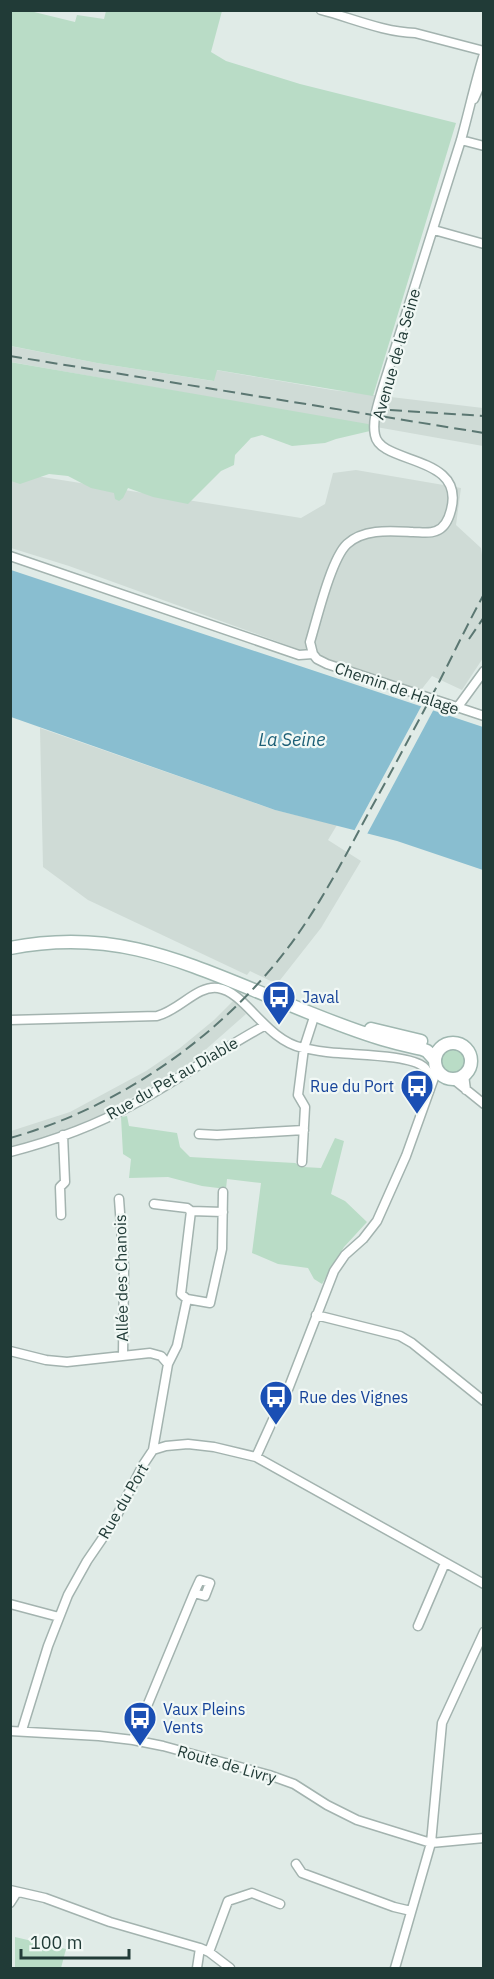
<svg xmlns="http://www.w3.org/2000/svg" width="494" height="1979" font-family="'IBM Plex Sans',sans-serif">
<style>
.built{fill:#cfdbd6}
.green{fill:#b9dcc6}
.water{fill:#89bed0}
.pier{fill:#e0ebe7}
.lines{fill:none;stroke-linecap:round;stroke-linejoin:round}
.street-casing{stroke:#a3b3af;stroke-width:11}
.secondary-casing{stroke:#9fb7b0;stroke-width:15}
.street{stroke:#fff;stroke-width:8}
.secondary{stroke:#fff;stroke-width:12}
.rail{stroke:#5b7772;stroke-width:2;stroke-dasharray:12 6;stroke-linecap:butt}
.labels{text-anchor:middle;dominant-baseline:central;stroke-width:4.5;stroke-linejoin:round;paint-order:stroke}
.street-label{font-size:16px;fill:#213b37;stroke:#f1f8f5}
.transit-label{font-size:16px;fill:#164399;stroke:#f1f8f5;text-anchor:start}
.water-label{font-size:18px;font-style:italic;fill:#1c5f76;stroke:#f1f8f5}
</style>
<rect width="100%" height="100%" fill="#e0ebe7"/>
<!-- built -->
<path class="built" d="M10,346L97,363L213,381L216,370L332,390L483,408V446L11,362Z
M356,470L461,488L456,525L481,548L484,568L483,658L462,690L432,676L421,690L320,657L69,566L11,548V472L301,518L325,504L333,473Z
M40,728L275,810L337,825L328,840L361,861L321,928L277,984L250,971L247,975L88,900L43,867Z
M234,1000L246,1014L187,1066L107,1112L68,1129L11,1148V1131L70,1112L146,1071L180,1048L214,1020Z"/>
<!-- green -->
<path class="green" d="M10,11H30L75,22L77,15L104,19L106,11H222L211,52L226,61L300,84L456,123L373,396L217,370L214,381L97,363L11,346Z
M10,362L368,424L371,426L370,431L336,439L325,443L292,446L262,435L251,438L235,455L234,465L221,471L188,504L153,497L128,488L123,498L119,501L115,499L114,493L91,488L68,476L49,474L20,484L11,481Z
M440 1061a13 13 0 1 1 26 0a13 13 0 1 1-26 0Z
M127,1116L129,1126L177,1133L180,1147L190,1157L295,1163L303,1167L321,1168L335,1138L344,1141L331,1194L345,1201L367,1222L344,1247L322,1284L314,1279L308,1268L278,1264L252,1253L261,1183L227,1179L226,1189L202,1186L168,1177L129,1178L131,1159L123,1154L121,1117Z
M15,1937L66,1949L61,1968H15Z"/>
<!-- water -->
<path class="water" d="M11,570L483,727V870L397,841L275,810L11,717Z"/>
<!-- pier -->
<path class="pier" d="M423,703L435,707L366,836L353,833Z"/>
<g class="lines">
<!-- street casing -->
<g class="street-casing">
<path id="street" d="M321,10C352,18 383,32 415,33L484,51
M474,99L484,76
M461,140L484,146
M434,230L484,244
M10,556L299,655L313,654
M313,654L310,642C317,619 331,559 347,544C364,528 392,531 413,532C420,532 429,534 436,531C445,528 449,518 451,510C466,454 380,465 375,435C372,421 378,404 382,390L461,140C469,111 475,83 484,54
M313,654L317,659L327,664L484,716
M457,708L484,671
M10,1020L157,1016C180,1010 197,985 218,988C246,992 265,1040 303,1048C314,1050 327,1053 339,1053C358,1055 410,1055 424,1067C429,1071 430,1077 432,1083
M464,1075L466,1090
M453,1079L484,1104
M199,1134L217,1135L304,1130
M10,1152C53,1141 96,1125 134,1104C179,1079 220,1050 264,1026
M302,1162L305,1107L298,1095L304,1048L315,1014
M119,1199L124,1267L123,1356
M154,1204L187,1208L191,1211
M61,1215L60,1187L65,1182L63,1135
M187,1299L181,1294L191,1211L223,1212
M316,1315L400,1336L412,1343L484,1401
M10,1351L46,1360L67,1362L150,1353L161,1356L168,1364L153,1450
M168,1364L177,1346L187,1299L210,1303L222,1249L223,1192
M256,1457L484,1584
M10,1604L59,1617
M418,1626L445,1563
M22,1730L48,1646L68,1595L87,1561L113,1523L143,1465L153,1450L166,1446L188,1444L214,1447L256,1457L281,1402L287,1392L334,1271L345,1255L363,1239L377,1221L406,1156L434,1078L435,1065
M10,1731L99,1736L133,1740L163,1746L269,1775L294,1784L327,1805L357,1820L431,1843L484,1838
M133,1740L194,1593L200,1580L210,1583L205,1596L194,1593
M296,1864L302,1873L394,1907L411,1911
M10,1890L45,1898L110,1922L200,1948L209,1952L230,1968
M10,1903L17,1892
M209,1952L228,1901L252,1893L280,1904
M197,1968L200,1948
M395,1968L431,1843L442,1723L484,1632"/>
</g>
<!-- secondary casing -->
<g class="secondary-casing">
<path id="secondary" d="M10,948C112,928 180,960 271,997C307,1012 345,1028 382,1039C395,1043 409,1046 422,1049L427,1051L435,1060
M371,1029L421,1041
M435 1061a18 18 0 1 1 36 0a18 18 0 1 1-36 0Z"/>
</g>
<!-- street -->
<use href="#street" class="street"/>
<!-- secondary -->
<use href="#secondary" class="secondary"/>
<!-- rail -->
<path class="rail" d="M10,356L484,433
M390,410L484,416
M469,639L484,617
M10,1138C114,1109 208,1045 276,963C314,917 341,864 369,812C392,771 414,729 436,688C452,657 467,625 484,594"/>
</g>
<!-- icons -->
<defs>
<g id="bus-pin" transform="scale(1.725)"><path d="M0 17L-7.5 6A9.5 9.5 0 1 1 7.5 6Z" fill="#1a4fb4" stroke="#f1f8f5"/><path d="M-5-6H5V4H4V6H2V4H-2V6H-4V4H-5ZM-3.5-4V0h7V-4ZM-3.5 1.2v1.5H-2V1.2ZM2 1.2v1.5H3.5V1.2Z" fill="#fff"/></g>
</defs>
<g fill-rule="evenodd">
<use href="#bus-pin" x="279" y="997"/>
<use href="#bus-pin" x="417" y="1086"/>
<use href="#bus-pin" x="276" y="1397"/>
<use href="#bus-pin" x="140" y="1718"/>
</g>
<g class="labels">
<!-- street labels -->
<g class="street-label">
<text transform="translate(396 354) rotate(-74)">Avenue de la Seine</text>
<text transform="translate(397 688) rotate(19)">Chemin de Halage</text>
<text transform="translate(172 1078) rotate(-30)">Rue du Pet au Diable</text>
<text transform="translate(121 1278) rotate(-91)">Allée des Chanois</text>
<text transform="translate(123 1501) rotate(-60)">Rue du Port</text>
<text transform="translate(227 1764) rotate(16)">Route de Livry</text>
</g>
<!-- transit labels -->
<g class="transit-label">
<text x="302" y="997">Javal</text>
<text x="394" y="1086" text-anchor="end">Rue du Port</text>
<text x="299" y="1397">Rue des Vignes</text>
<text x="163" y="1709">Vaux Pleins<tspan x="163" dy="18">Vents</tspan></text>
</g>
<!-- water labels -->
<g class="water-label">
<text x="292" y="739">La Seine</text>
</g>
</g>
<!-- border -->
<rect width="494" height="1979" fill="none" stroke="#213b37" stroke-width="24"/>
<!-- scale -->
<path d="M21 1949v9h108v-9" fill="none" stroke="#213b37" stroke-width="3"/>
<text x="30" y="1949" font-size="18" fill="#213b37" stroke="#f1f8f5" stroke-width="4.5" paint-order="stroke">100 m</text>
</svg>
